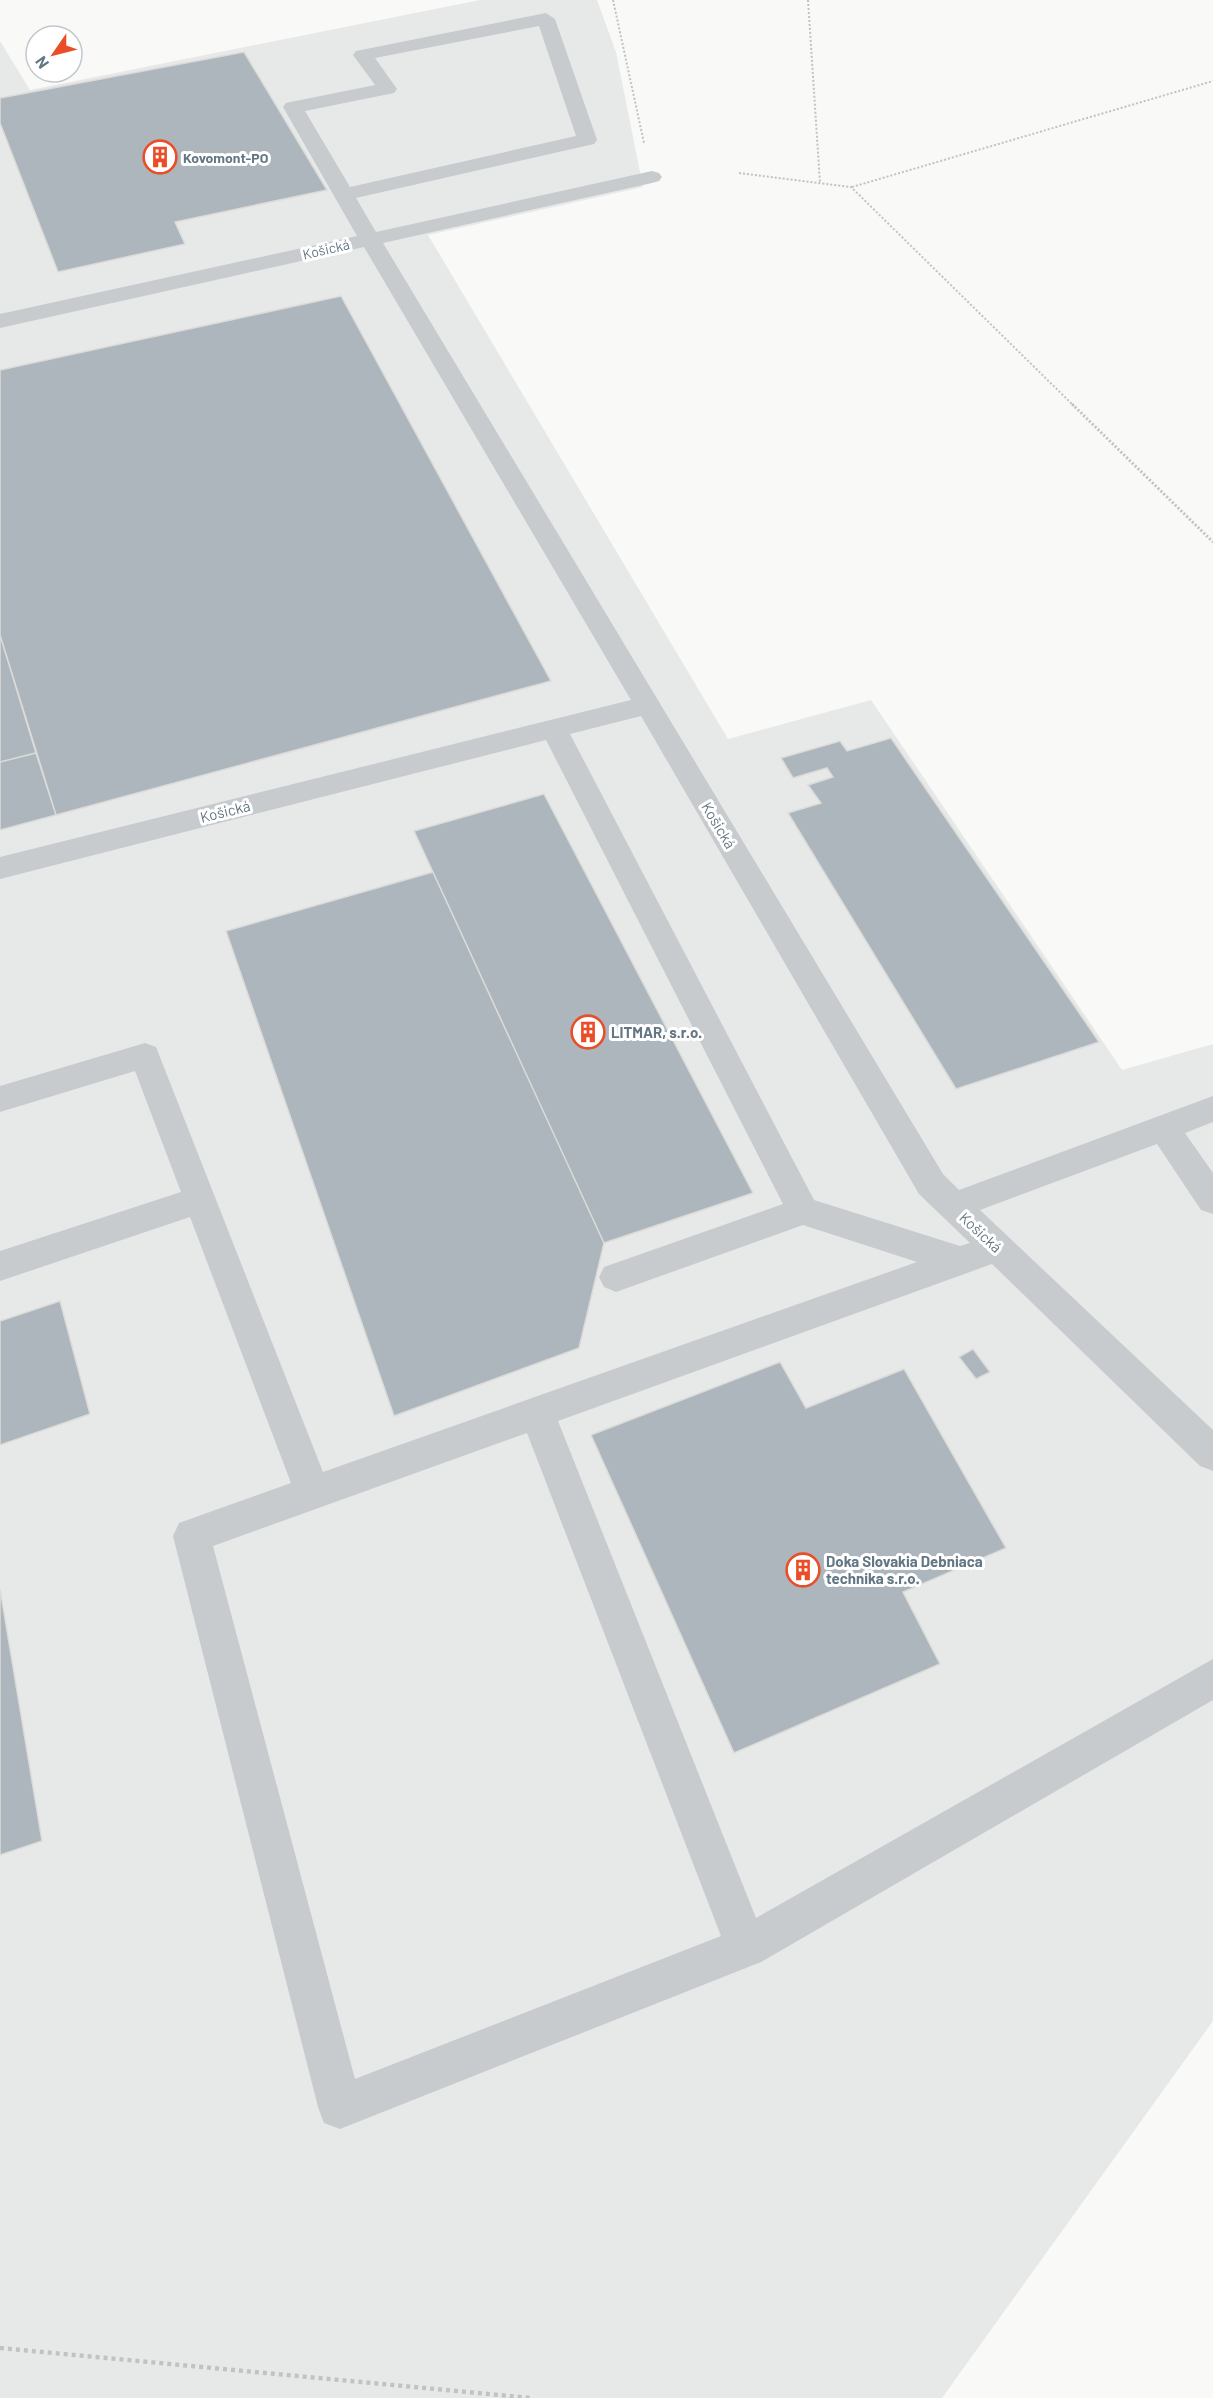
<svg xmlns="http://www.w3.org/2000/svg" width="1213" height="2398" font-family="Barlow,sans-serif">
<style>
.built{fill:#e7e8e8}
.building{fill:#adb6bc;stroke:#dbdbd9;stroke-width:1.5}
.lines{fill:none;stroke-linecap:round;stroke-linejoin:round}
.path-far2{stroke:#c0c3c5;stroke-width:2;stroke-dasharray:2 2;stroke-linecap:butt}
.path-far1{stroke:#c0c3c5;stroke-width:3;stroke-dasharray:2 2;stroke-linecap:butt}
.path{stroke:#c0c3c5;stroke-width:4.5;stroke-dasharray:4 4;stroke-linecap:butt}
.minor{fill:#c7cbce;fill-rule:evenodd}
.labels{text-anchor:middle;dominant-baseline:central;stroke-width:6;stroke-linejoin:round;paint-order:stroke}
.far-poi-label{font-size:14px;font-weight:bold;fill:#637683;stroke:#fff;text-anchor:start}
.far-street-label{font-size:14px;fill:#637683;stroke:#fff}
.street-label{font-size:15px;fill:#637683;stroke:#fff}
.poi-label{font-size:15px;font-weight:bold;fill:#637683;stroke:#fff;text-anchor:start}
</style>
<rect width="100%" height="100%" fill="#f9f9f7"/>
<!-- built -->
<path class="built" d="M480,0H597L616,52L643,187L428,235L728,739L871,700L1122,1070L1213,1044V2021L942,2398H0V41L30,90Z"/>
<!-- building -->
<path class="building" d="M244,52L327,190L175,222L185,244L58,272L0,123V98Z
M341,296L551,681L56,815L0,635V370Z
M0,635L36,753L0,762Z
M891,738L1099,1042L956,1089L788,813L821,803L808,785L833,777L827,768L793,778L781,758L840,741L847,751Z
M36,753L56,815L0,830V762Z
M544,794L753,1193L604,1243L414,831Z
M433,872L604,1243L579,1348L394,1416L226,931Z
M60,1301L90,1414L0,1445V1321Z
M973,1349L990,1372L976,1379L959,1357Z
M780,1362L806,1408L904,1369L1006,1548L903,1592L940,1664L734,1753L591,1435Z
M0,1589L42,1841L0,1855Z"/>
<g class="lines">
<!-- path-far2 -->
<path class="path-far2" d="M613,0L644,143
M808,0L820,183
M739,173L851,187L1074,406
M852,187L1213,81"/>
<!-- path-far1 -->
<path class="path-far1" d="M1072,404L1213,542"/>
<!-- path -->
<path class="path" d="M0,2348L531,2398"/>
<!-- minor -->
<path class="minor" d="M546,13L555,19L597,140L594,144L356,198L376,232L652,171L659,173L662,177L659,181L652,183L383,243L943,1174L959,1190L1213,1096V1122L1185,1133L1213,1173V1214L1201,1210L1157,1144L980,1210L1213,1430V1471L1200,1466L992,1264L558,1421L756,1918L1213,1659V1700L761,1962L340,2129L324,2123L318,2107L173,1536L179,1523L291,1483L190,1217L0,1281V1251L181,1192L135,1071L0,1112V1086L145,1043L156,1047L323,1472L917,1262L803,1225L616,1292L604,1287L599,1277L604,1267L783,1204L546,740L0,879V857L631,700L364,247L0,328V314L357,236L283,107L286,103L375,85L353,55L356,51ZM539,26L576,136L350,187L305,111L394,93L397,89L375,58ZM641,716L919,1194L970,1243L960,1246L814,1200L570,734ZM527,1433L721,1936L355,2079L213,1546Z"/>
</g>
<!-- icons -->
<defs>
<g id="building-ring" transform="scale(1.725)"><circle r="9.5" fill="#fff" stroke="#ea4d27" stroke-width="1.5"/><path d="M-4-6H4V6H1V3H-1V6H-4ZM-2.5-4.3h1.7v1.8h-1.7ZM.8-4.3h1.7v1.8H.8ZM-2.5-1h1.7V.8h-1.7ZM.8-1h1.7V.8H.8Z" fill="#ea4d27"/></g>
</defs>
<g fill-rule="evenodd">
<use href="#building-ring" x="160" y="157"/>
<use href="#building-ring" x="588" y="1032"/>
<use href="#building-ring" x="803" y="1570"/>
</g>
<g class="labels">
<!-- far-poi labels -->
<g class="far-poi-label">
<text x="183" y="157">Kovomont-PO</text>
</g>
<!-- far-street labels -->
<g class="far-street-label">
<text transform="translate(326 249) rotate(-13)">Košická</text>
</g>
<!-- street labels -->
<g class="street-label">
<text transform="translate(225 811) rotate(-14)">Košická</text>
<text transform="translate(719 825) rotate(59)">Košická</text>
<text transform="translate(981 1232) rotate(43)">Košická</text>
</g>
<!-- poi labels -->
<g class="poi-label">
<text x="611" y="1032">LITMAR, s.r.o.</text>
<text x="826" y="1561">Doka Slovakia Debniaca<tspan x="826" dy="17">technika s.r.o.</tspan></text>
</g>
</g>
<!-- north arrow -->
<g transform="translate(54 54) rotate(235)"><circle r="28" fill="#ffffff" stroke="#c1c8cd" stroke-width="1.5"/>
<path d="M0-4.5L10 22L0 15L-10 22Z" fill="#ea4d27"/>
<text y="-9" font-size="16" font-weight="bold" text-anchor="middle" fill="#637683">N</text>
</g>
</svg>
